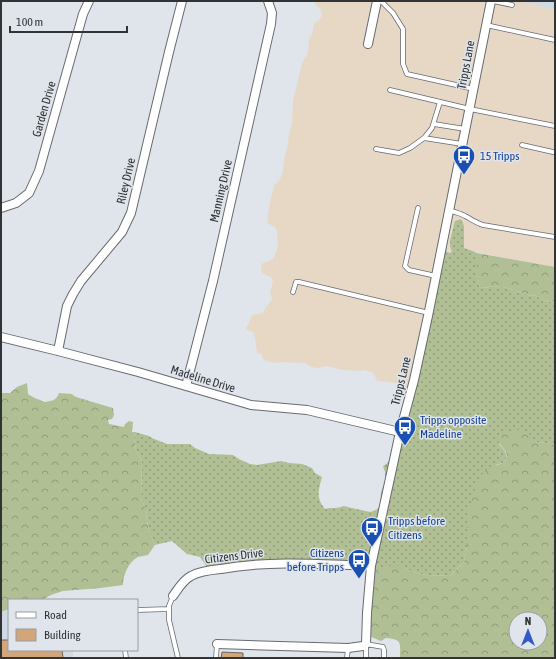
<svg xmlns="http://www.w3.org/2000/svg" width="556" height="659" font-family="'Asap Condensed',sans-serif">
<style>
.built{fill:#d0dae5}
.industrial{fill:#e7d7c5}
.grass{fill:url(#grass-dots)}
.forest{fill:url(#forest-crowns);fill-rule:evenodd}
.building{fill:#d2a57b;stroke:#6a6560}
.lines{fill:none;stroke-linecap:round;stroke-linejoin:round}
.service-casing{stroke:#676b71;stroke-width:5.5}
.minor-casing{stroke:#676b71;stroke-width:10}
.service{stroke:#fff;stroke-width:4}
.minor{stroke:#fff;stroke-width:8}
.labels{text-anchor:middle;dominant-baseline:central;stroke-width:3;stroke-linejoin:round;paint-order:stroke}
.street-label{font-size:12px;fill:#313335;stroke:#dfe5eb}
.transit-label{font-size:12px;fill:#164399;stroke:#dfe5eb;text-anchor:start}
</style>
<defs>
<pattern id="grass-dots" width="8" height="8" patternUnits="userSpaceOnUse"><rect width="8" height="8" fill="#b1bf94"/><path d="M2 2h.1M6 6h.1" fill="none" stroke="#919c7a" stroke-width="1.8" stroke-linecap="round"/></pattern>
<pattern id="forest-crowns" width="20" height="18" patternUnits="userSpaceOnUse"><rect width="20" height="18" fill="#b1bf94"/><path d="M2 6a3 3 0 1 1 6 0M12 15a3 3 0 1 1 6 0" fill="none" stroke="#919c7a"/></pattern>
</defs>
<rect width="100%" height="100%" fill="#dfe5eb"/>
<!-- built -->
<path class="built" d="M520,1H555V10Z
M9,609V650H73V658H1V612Z"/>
<!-- industrial -->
<path class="industrial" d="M315,1H520L555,10V267L485,254L464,248V226L462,223L455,221L450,244L452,251L450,253L447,252L445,242L412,393L403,391L401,387L397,383L377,381L374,374L372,372L364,370L359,371L343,370L327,366L318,368L311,367L306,363L280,362L274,363L264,360L261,354L257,352L255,337L253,332L247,330L246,328L249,323L252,315L262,313L273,298L270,294L273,280L271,277L262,273L261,264L269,261L273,259L278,247L277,231L275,227L267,223L270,202L274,186L280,179L283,171L284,160L288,144L289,133L292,123L293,101L302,63L308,53L309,38L312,35L314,24L321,18L322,15L320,9L315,4Z"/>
<!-- grass -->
<path class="grass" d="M461,219L464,226V248L473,251L477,253V275L480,288L501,286L525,294L536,296L549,302L555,301V445C537,440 518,443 499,444C505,451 508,453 505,462L496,465L467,547L464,562L450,576L426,575L412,572L404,567L373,569L297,562L209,570L200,557L187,554L172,541L155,545L149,531L147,521L146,509L141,499L142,461L136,451L134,437L135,432L149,436L152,438L167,444H190L195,448L209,454L233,455L239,459L250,464L257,465L281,461L289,463L302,464L312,468L315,473L322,477C318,491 316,498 325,509C331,507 337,509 343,506L370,512L376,510L380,506L381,492L385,482V472L383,466C394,461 392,447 395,437L402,433L445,241L447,252L450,253L452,251C447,244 453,232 454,224L455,221Z"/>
<!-- forest -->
<path class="forest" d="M477,253L555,267V301L549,302L536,296L525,294L501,286L480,288L477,275Z
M27,383L28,394C33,398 39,399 44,402C52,401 56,401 59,393L72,394L74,396L79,398L113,408L114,415L112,419L108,420L109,424L124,427L125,424L129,421L133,422L132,432H135L134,437L136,451L142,461L141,499L146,509L147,521L149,531L155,545L148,555C145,556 141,556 138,557C129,561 123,575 123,585L101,588L63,591L51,595L42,600H9V609L1,612V393H10L17,387Z
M514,430H522L529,433L533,442L546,443L555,445V658H400C400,642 403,640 386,638L381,641L369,636L373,569L395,565L404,567L412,572L426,575L450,576L464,562L467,547L468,513L476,486L482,474L490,468L505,462C510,450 502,450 497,439L502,433ZM516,619H540V643H516Z"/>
<!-- building -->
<path class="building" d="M1,640H9V650H62L63,658H1Z
M222,652L243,653V658H221Z"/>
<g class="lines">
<!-- service casing -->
<g class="service-casing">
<path id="service" d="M381,1L393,13L403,29V64L407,74L474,89
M493,1L512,5
M486,25L555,40
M390,90L470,109L555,126
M434,124L465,129
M424,138L462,144
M522,145L553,152
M376,149L399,153L410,148L424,138L432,128L440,102
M418,208L405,266L409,270L436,276
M450,211C455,212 460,213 465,216C471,219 476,223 483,225L555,237
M293,292L296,282H299L429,313
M173,596L169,606V620L178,658
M137,610L169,609
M125,650L126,658
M216,658L217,644
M347,658L348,648
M366,658V644L383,647L384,650V658"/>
</g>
<!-- minor casing -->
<g class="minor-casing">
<path id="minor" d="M368,44L377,1
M1,208L16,203L29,193L39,171L83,14L89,1
M1,337L58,351L138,372L251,405L307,410L400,432
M58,351L67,306L73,294L81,281L122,232L131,213L169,52L182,1
M186,386L213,281L271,24L272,13L268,1
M173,596C178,589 183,580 191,576C200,571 211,570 221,569C271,560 321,564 371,566
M217,644L348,648L363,646L366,644L367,613L371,566L400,432L414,380L428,316L491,1"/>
</g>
<!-- service -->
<use href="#service" class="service"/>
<!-- minor -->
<use href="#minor" class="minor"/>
</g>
<!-- icons -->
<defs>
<g id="bus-pin" transform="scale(1.15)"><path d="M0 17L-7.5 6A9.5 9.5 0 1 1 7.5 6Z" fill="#1a4fb4" stroke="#dfe5eb"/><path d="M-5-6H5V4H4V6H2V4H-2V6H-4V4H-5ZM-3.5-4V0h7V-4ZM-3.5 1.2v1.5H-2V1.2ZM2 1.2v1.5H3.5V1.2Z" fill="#fff"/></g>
</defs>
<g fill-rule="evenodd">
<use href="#bus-pin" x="464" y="156"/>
<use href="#bus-pin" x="405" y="427"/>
<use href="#bus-pin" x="372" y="528"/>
<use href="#bus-pin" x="359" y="560"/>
</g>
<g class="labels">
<!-- street labels -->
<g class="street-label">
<text transform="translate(466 65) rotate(-79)">Tripps Lane</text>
<text transform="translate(44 109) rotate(-74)">Garden Drive</text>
<text transform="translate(126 181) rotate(-77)">Riley Drive</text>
<text transform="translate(221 191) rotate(-77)">Manning Drive</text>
<text transform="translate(203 379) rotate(17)">Madeline Drive</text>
<text transform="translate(401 381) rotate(-76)">Tripps Lane</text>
<text transform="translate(234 556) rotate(-7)">Citizens Drive</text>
</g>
<!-- transit labels -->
<g class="transit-label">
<text x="480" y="156">15 Tripps</text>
<text x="420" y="420">Tripps opposite<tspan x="420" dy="14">Madeline</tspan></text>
<text x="388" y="521">Tripps before<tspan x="388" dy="14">Citizens</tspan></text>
<text x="344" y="553" text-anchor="end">Citizens<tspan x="344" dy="14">before Tripps</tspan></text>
</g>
</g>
<!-- border -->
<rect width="556" height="659" fill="none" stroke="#313335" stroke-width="4"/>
<!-- legend -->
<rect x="8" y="599" width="130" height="52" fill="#dfe5eb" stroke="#999ea2"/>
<rect x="16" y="612" width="20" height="6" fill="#ffffff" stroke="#999ea2"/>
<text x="44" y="619" font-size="12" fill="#313335">Road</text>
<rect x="16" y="629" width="20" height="12" fill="#d2a57b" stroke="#999ea2"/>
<text x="44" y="639" font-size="12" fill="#313335">Building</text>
<!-- north arrow -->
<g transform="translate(528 631)"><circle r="19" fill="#dfe5eb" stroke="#999ea2"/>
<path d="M0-3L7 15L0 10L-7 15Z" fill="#3459c9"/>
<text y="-6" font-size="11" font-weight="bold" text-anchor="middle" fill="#313335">N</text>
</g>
<!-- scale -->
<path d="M10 26v6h117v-6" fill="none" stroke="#313335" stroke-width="2"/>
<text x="16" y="26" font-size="12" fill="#313335" stroke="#dfe5eb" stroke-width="3" paint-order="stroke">100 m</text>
</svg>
